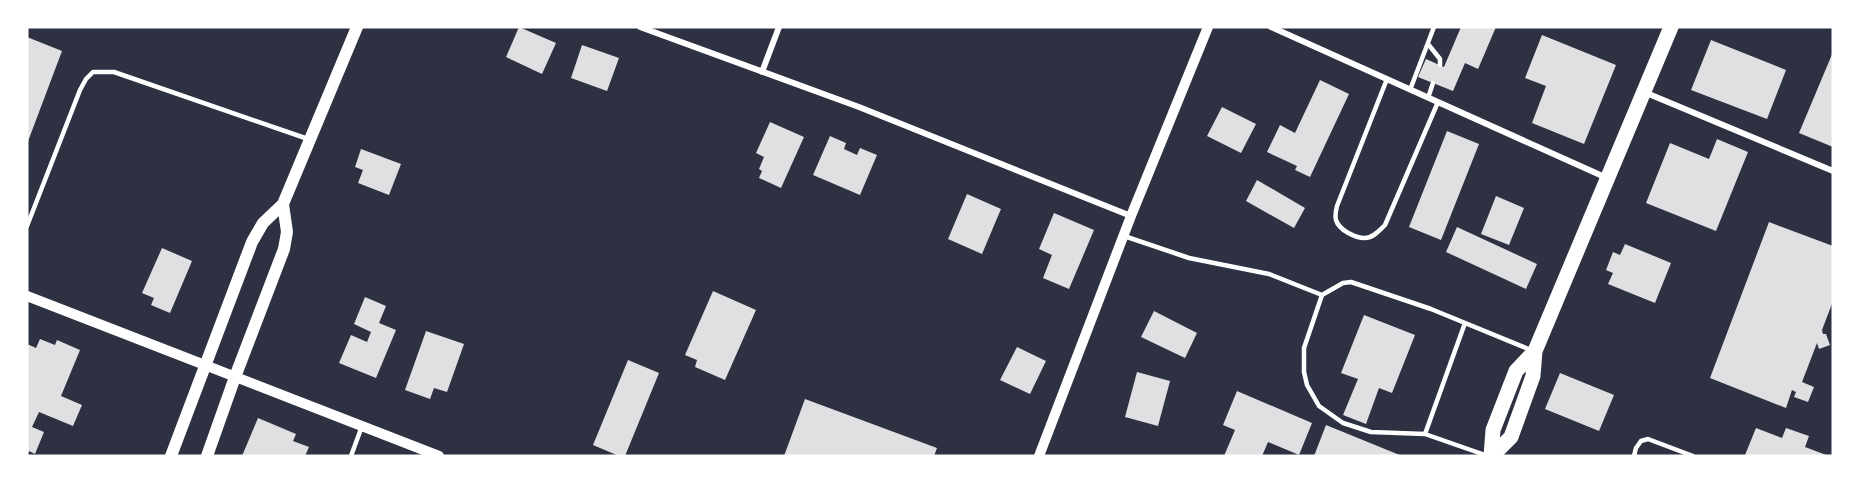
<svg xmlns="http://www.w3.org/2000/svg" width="1860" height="483" font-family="'Noto Sans',sans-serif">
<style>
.building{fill:#e0e0e3}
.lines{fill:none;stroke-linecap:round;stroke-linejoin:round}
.service{stroke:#fff;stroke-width:4.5}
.minor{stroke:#fff;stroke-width:6}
.tertiary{stroke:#fff;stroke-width:10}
.secondary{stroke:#fff;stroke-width:12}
.primary{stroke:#fff;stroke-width:15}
</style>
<rect width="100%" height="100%" fill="#2d3142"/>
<!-- building -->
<path class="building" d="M519,27L556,43L542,74L506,57Z
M1461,27H1496L1478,69L1465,63L1453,91L1418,77L1426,59L1444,67Z
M1542,35L1616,65L1584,144L1532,123L1546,86L1525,78Z
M27,37L62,51L27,144Z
M1711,40L1786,70L1767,119L1691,90Z
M582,45L619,58L607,91L571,78Z
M1833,52V147L1799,133Z
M1320,80L1349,94L1310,177L1295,170L1297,166L1267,152L1280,125L1295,133Z
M1222,107L1256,124L1241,153L1207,136Z
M770,122L804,137L781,188L759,178L762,171L759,169L764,157L756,153Z
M1447,131L1479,144L1441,240L1409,227Z
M830,136L846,143L844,149L857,155L860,148L877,155L860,195L813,175Z
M1717,139L1748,152L1716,231L1646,203L1670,143L1709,159Z
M361,149L401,164L389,195L358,183L363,170L355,167Z
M1257,180L1305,208L1294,228L1246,201Z
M967,194L1001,209L982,254L948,239Z
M1496,196L1524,208L1509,245L1481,234Z
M1054,213L1094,230L1069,289L1043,278L1052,255L1039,249Z
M1769,222L1833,246V301L1822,330L1823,334H1826L1830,345L1819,349L1817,343L1802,382L1814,387L1808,402L1794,397L1796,392L1792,390L1786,408L1710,378Z
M1457,227L1537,264L1526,289L1446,252Z
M1625,244L1671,263L1655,303L1608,284L1613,273L1606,270L1613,252L1620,255Z
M162,248L192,261L170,313L151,305L154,298L142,293Z
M713,291L756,310L725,380L695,367L697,360L685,355Z
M365,297L386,306L379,323L396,330L376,378L339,363L351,335L367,342L371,332L354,324Z
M1154,311L1197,333L1185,358L1141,337Z
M1364,315L1415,335L1392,393L1379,388L1366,424L1343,415L1358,379L1341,373Z
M426,331L464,344L447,392L434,388L430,399L405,390Z
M40,339L55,345L57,340L80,350L61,396L82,405L73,426L39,412L32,427L44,432L35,454L29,451L27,456V344L36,348Z
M1017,347L1046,361L1030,394L1000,380Z
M628,360L659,373L625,456H619L593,445Z
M1137,372L1170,381L1158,426L1125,417Z
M1560,373L1614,395L1599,431L1545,409Z
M1237,391L1312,423L1299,455L1268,442L1262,456H1224L1235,430L1223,425Z
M805,399L937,448L934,456H784Z
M258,418L296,434L293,441L309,447L305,456H242Z
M1326,425L1402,456H1314Z
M1756,428L1782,438L1786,428L1809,436L1805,447L1829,456L1745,455Z"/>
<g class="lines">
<!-- service -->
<path class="service" d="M1428,44L1440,59V65
M1387,79L1337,206C1336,210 1335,216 1336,220C1339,230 1355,238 1365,238C1373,238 1380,230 1385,225L1438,102
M1410,90L1434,27
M1428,98L1433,83
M27,226L80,90L86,79L93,72H114L308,139
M1124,236L1189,258L1269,274L1322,295L1343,283L1351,282L1431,309L1531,350
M1322,295L1304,348V372L1307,385L1319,406L1343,423L1371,432L1425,434L1465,323
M1425,434L1488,456
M351,456L362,426
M1634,456L1636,448L1641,441L1648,439L1693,456"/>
<!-- minor -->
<path class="minor" d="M640,27L859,107L1131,216
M1271,27L1607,178
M762,72L779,27
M1644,92L1833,171"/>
<!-- tertiary -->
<path class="tertiary" d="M27,296L439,456
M1039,456L1131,216L1208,27"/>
<!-- secondary -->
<path class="secondary" d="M171,456L252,242L263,223L283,204L357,27
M207,456L235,377L284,249L287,232L283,204"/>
<!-- primary -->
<path class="primary" d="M1491,456L1493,430L1516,371L1535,351
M1492,456L1511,437L1533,376L1535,351L1671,27"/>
</g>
<!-- border -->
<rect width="1860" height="483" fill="none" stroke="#ffffff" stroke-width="57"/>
</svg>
